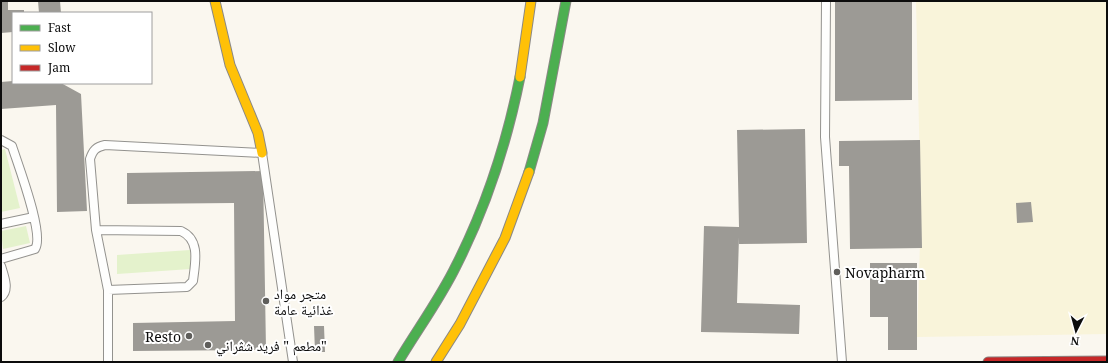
<svg xmlns="http://www.w3.org/2000/svg" width="1108" height="363" font-family="'Noto Serif','Noto Naskh Arabic',serif">
<style>
.farmland{fill:#f9f4da}
.green{fill:#e4f2cc}
.building{fill:#9c9a95}
.lines{fill:none;stroke-linecap:round;stroke-linejoin:round}
.lane-casing{stroke:#93928e;stroke-width:10}
.fast-casing{stroke:#8a8885;stroke-width:11}
.slow-casing{stroke:#8a8885;stroke-width:11}
.jam-casing{stroke:#8a8885;stroke-width:11}
.lane{stroke:#fefefd;stroke-width:8}
.fast{stroke:#4caf50;stroke-width:9}
.slow{stroke:#ffc107;stroke-width:9}
.jam{stroke:#c62828;stroke-width:9}
.poi-dot{fill:#5f5e5b;stroke:#fff;stroke-width:1.5}
.labels{text-anchor:middle;dominant-baseline:central;stroke-width:4;stroke-linejoin:round;paint-order:stroke}
.poi-label{font-size:14px;fill:#0c0c0c;stroke:#fff;text-anchor:start}
</style>
<rect width="100%" height="100%" fill="#faf7ef"/>
<!-- farmland -->
<path class="farmland" d="M916,1H1107V334L917,337L921,212Z"/>
<!-- green -->
<path class="green" d="M5,149L20,208L1,212V150Z
M26,226L30,243L3,249L1,231Z
M190,250L191,269L117,274V255Z"/>
<!-- building -->
<path class="building" d="M1,1H8V10H24V13H13V32L1,33Z
M38,1H60L61,13H39Z
M835,1H912V100L835,101Z
M13,81V83H61L81,94L87,211L57,212L56,105L1,109V82Z
M805,129L807,243L739,244V237L737,303L800,305L799,334L701,332L704,226L739,227L737,130Z
M920,140L922,248L850,249L849,166H839V141Z
M263,171L266,350L133,351V323L235,321L234,203L127,204V173Z
M1031,202L1033,222L1017,223L1016,203Z
M870,263H917V350H888V317H870Z
M314,326H324L325,352H315Z"/>
<g class="lines">
<!-- lane casing -->
<g class="lane-casing">
<path id="lane" d="M826,1L825,137L842,362
M1,140L12,146C18,165 45,235 35,249L1,259
M1,224L34,217
M96,230L90,159C93,150 96,147 105,145L262,153L293,362
M1,266C4,276 10,290 1,297
M108,290L187,287L193,281C195,263 201,240 181,231L96,230L108,290V362"/>
</g>
<!-- fast casing -->
<g class="fast-casing">
<path id="fast" d="M529,172L543,123L566,1
M398,362C417,330 440,299 456,266C486,207 507,142 520,77"/>
</g>
<!-- slow casing -->
<g class="slow-casing">
<path id="slow" d="M215,1L230,65L258,133L262,153
M520,77L531,1
M436,362L460,324L505,238L529,172"/>
</g>
<!-- jam casing -->
<g class="jam-casing">
<path id="jam" d="M988,362L1107,361"/>
</g>
<!-- lane -->
<use href="#lane" class="lane"/>
<!-- fast -->
<use href="#fast" class="fast"/>
<!-- slow -->
<use href="#slow" class="slow"/>
<!-- jam -->
<use href="#jam" class="jam"/>
</g>
<!-- markers -->
<g class="poi-dot">
<circle cx="837" cy="272" r="4"/>
<circle cx="266" cy="301" r="4"/>
<circle cx="189" cy="336" r="4"/>
<circle cx="208" cy="345" r="4"/>
</g>
<g class="labels">
<!-- poi labels -->
<g class="poi-label">
<text x="845" y="272">Novapharm</text>
<text x="274" y="293">متجر مواد<tspan x="274" dy="16">غذائية عامة</tspan></text>
<text x="181" y="336" text-anchor="end">Resto</text>
<text x="216" y="345">مطعم " فريد شڨراني"</text>
</g>
</g>
<!-- border -->
<rect width="1108" height="363" fill="none" stroke="#0c0c0c" stroke-width="4"/>
<!-- legend -->
<rect x="12" y="12" width="140" height="72" fill="#ffffff" stroke="#9e9e9e"/>
<rect x="20" y="25" width="20" height="6" fill="#4caf50" stroke="#9e9e9e"/>
<text x="48" y="32" font-size="12" fill="#0c0c0c">Fast</text>
<rect x="20" y="45" width="20" height="6" fill="#ffc107" stroke="#9e9e9e"/>
<text x="48" y="52" font-size="12" fill="#0c0c0c">Slow</text>
<rect x="20" y="65" width="20" height="6" fill="#c62828" stroke="#9e9e9e"/>
<text x="48" y="72" font-size="12" fill="#0c0c0c">Jam</text>
<!-- north arrow -->
<g transform="translate(1076 331) rotate(186)" stroke="#ffffff" stroke-width="3" paint-order="stroke">
<path d="M0-3L7 15L0 10L-7 15Z" fill="#0c0c0c"/>
<text y="-6" font-size="11" font-weight="bold" text-anchor="middle" fill="#0c0c0c">N</text>
</g>
</svg>
